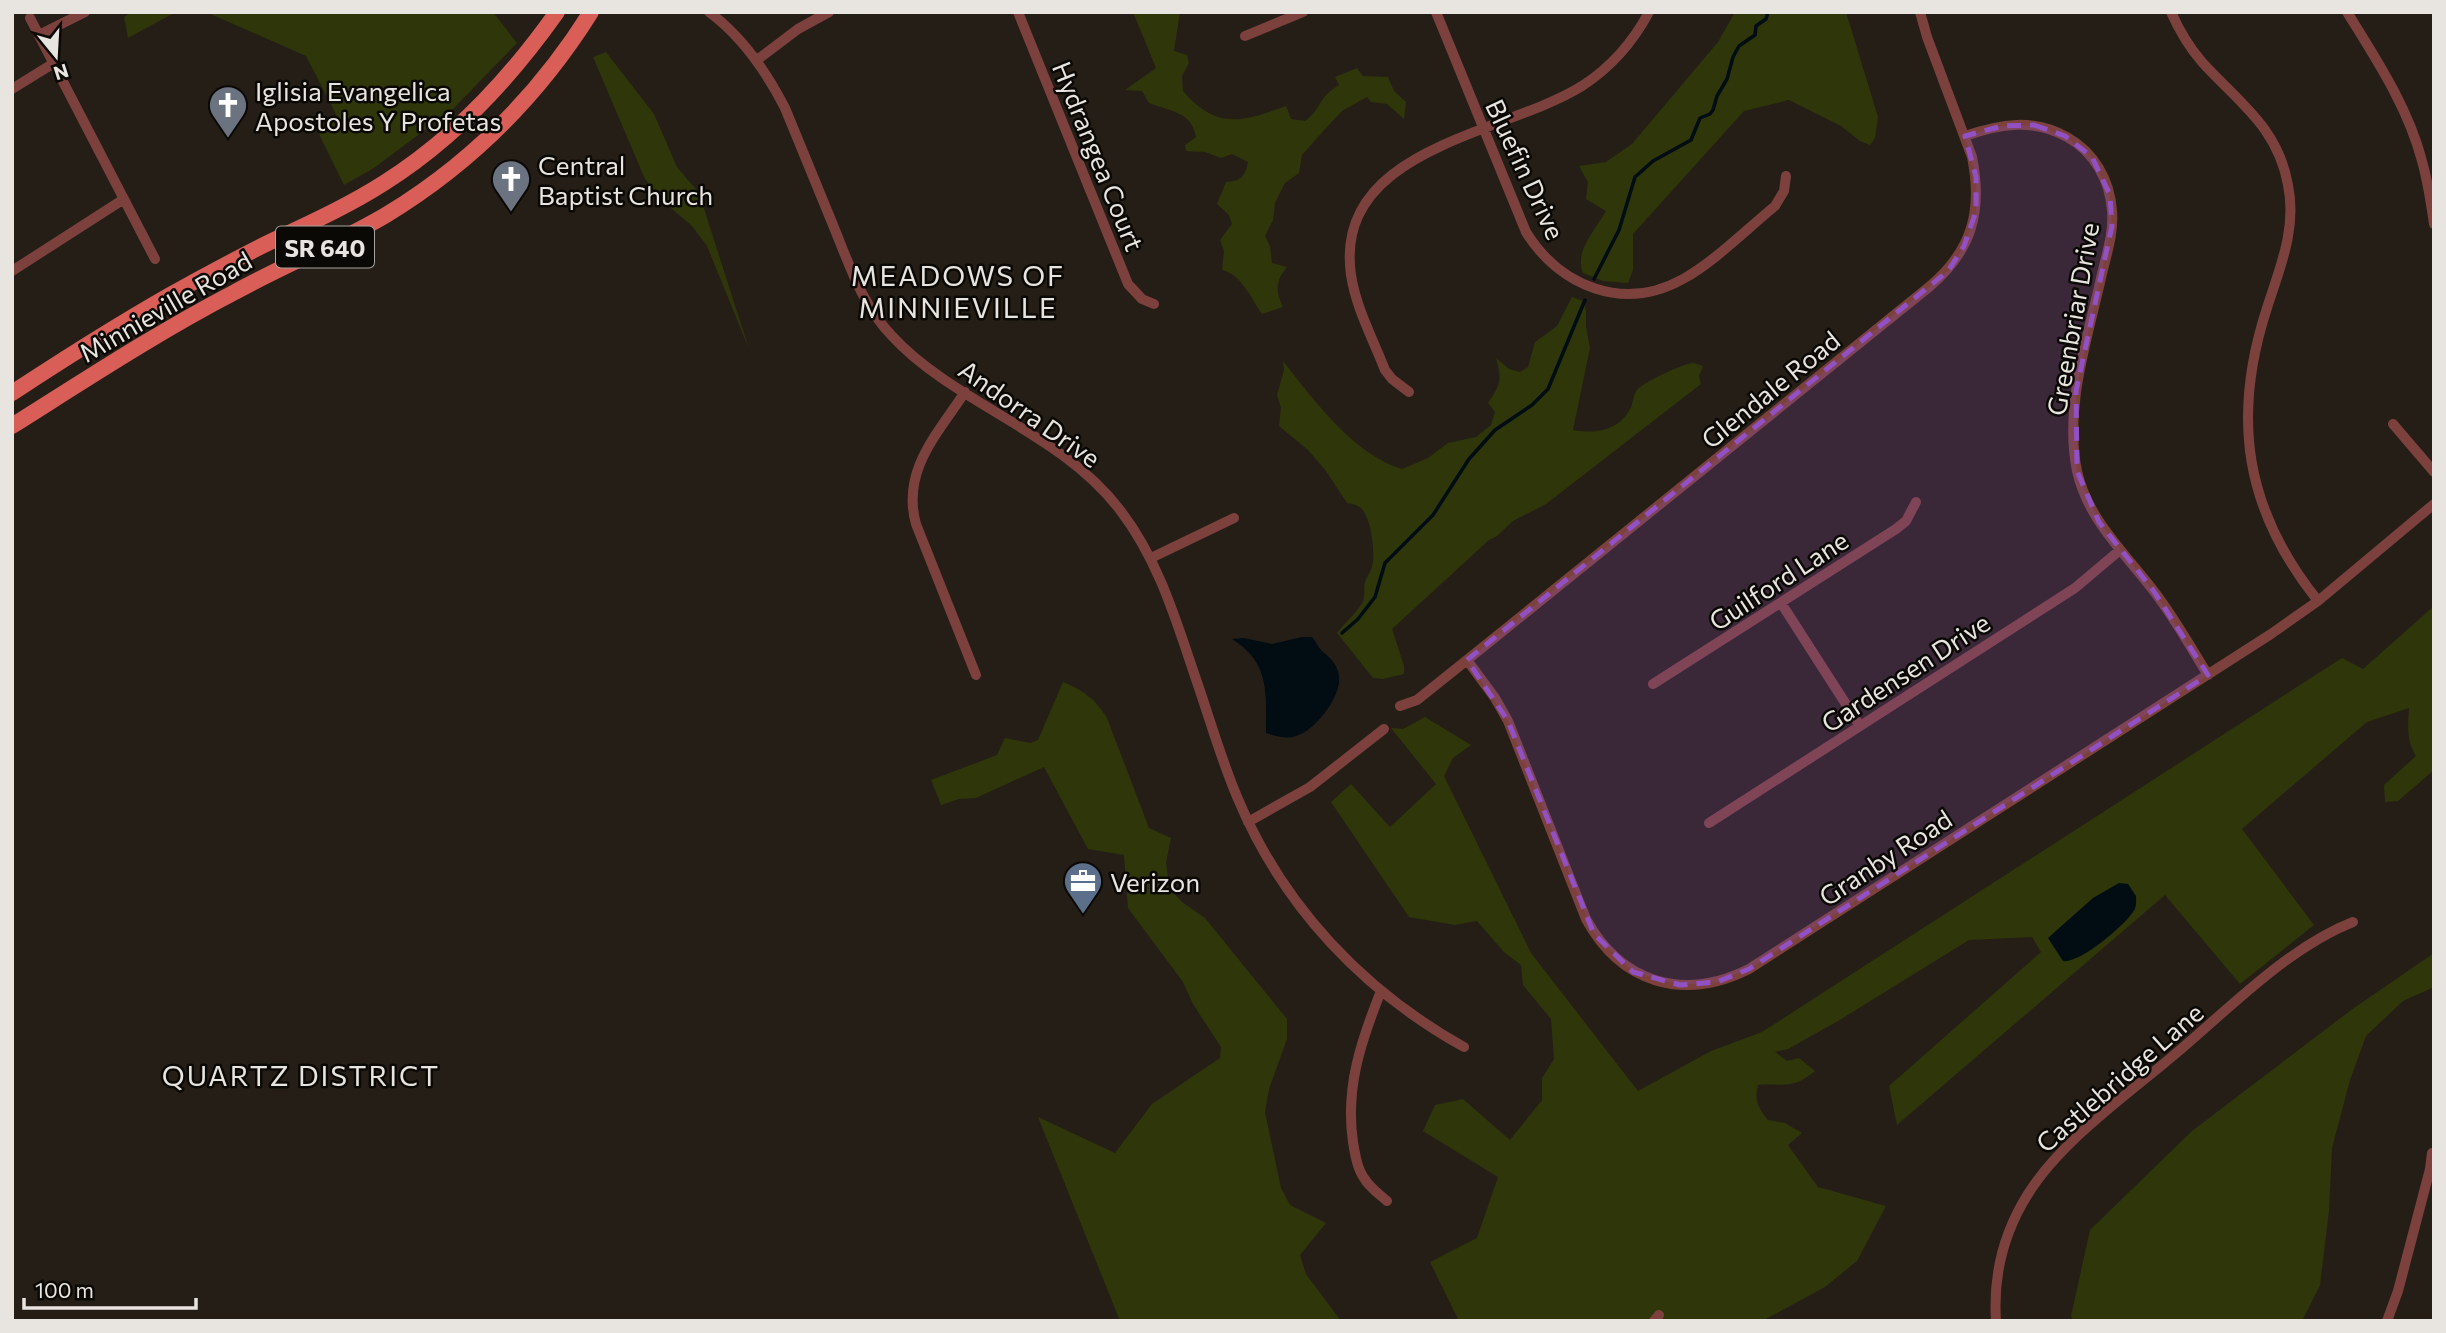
<svg xmlns="http://www.w3.org/2000/svg" width="2446" height="1333" font-family="Commissioner,sans-serif">
<style>
.green{fill:#2f3609}
.water{fill:#010d13}
.lines{fill:none;stroke-linecap:round;stroke-linejoin:round}
.stream{stroke:#010d13;stroke-width:3.5}
.minor{stroke:#7c413d;stroke-width:10}
.primary{stroke:#d85e57;stroke-width:16}
.marked{fill:#9151c5;fill-opacity:0.2;stroke:#9151c5;stroke-width:5;stroke-dasharray:14 9;stroke-linejoin:round}
.labels{text-anchor:middle;dominant-baseline:central;stroke-width:5;stroke-linejoin:round;paint-order:stroke}
.shield{fill:#0b0906;stroke:#a6a29e;stroke-width:2}
.shield-label{font-size:24px;font-weight:bold;fill:#e8e4df}
.poi-label{font-size:26px;fill:#e8e4df;stroke:#0b0906;text-anchor:start}
.street-label{font-size:26px;fill:#e8e4df;stroke:#0b0906}
.neighbourhood-label{font-size:28px;letter-spacing:2px;fill:#e8e4df;stroke:#0b0906}
</style>
<rect width="100%" height="100%" fill="#251e17"/>
<!-- green -->
<path class="green" d="M132,12H176L128,38L124,17Z
M206,12H493L517,43L453,109L374,168L344,185L319,134L338,118L306,56Z
M1133,12H1180L1174,51L1187,55L1189,63L1182,76L1183,91C1217,130 1241,122 1286,106L1291,119L1305,121C1322,109 1317,98 1339,85L1335,77L1357,68L1363,76L1388,77L1394,91L1406,102L1404,119L1387,104L1371,102L1367,97L1342,111L1326,128L1302,155L1299,173L1285,183L1275,203L1273,220L1265,236L1270,246L1272,263L1287,267C1276,280 1275,291 1283,307L1262,314C1251,298 1241,274 1222,270L1224,251L1220,240L1232,224L1229,215L1217,204L1226,182C1241,181 1245,177 1248,162L1232,154L1221,158L1205,152L1186,151L1185,145L1196,137C1192,112 1170,111 1149,103L1142,91L1125,90L1156,68Z
M1735,12H1846L1878,117L1875,138L1870,145L1860,141L1841,126L1789,100L1744,111L1633,234V270L1628,283L1603,281L1583,273C1574,252 1595,230 1606,211L1586,199L1588,182L1579,166L1606,162L1632,144L1718,42Z
M606,52L654,114L677,167L699,193L749,349L707,246L692,226L665,203L645,179L593,57Z
M1572,297L1583,301L1586,310V327L1590,348L1573,430C1594,434 1619,431 1630,409C1634,403 1632,395 1638,389C1644,382 1683,364 1692,363C1696,363 1699,365 1703,366L1699,376L1701,384L1546,504L1513,521L1497,536L1489,540L1392,629L1404,666V674L1383,679L1373,678L1337,633C1345,622 1356,614 1362,603C1366,595 1363,589 1365,582C1366,577 1371,572 1372,567C1376,553 1371,512 1358,506C1355,504 1351,504 1347,503L1326,471L1308,450L1279,426L1281,408L1277,395L1284,370L1283,361C1313,399 1354,455 1402,469L1428,458L1448,443L1476,437L1491,425L1495,412L1488,403C1501,384 1502,380 1496,358L1509,369L1520,372L1528,367L1535,342L1557,326Z
M2434,606V770L2398,801L2385,802L2384,785L2416,756C2406,739 2408,726 2409,708L2367,722L2242,829L2314,925L2240,984L2165,895L1897,1125L1889,1086L2041,952L2032,937L1969,940L1838,1021L1788,1049L1775,1052L1787,1061L1799,1058L1815,1071C1792,1090 1785,1083 1758,1085C1754,1101 1758,1107 1768,1120L1785,1123L1802,1133L1788,1145L1818,1187L1886,1206L1857,1261L1825,1287L1766,1319H1777V1321H1459L1430,1262L1477,1238L1498,1177L1423,1131L1435,1105L1463,1099L1510,1140L1542,1100V1078L1554,1059L1551,1019L1523,985L1521,965L1504,952L1477,921L1455,925L1409,917L1331,802L1351,784L1390,827L1436,784L1391,728L1403,729L1425,717L1471,745L1453,758L1444,776L1531,953L1638,1091L1711,1051L1762,1032L2342,658L2363,669Z
M1063,682C1083,690 1095,699 1107,718L1149,828L1171,838L1166,863L1170,889L1182,902L1205,918L1287,1019V1039L1269,1089L1265,1112L1281,1188L1290,1205L1326,1223L1300,1255L1306,1274L1341,1321H1120L1038,1117L1115,1153L1152,1104L1220,1058L1221,1047L1193,1004L1183,982L1128,908L1124,855L1088,849L1044,767L976,798L959,799L941,805L931,780L997,755L1005,738L1030,743L1038,740Z
M2434,953V987L2403,1001L2366,1036L2350,1080L2332,1148L2329,1211L2320,1285L2302,1321H2073L2071,1316L2090,1230L2192,1131L2351,1010Z"/>
<!-- water -->
<path class="water" d="M1302,637H1312C1316,641 1317,646 1321,650C1330,658 1337,663 1339,676C1342,696 1315,731 1296,736C1288,739 1277,737 1269,734L1266,733C1266,692 1270,663 1232,639L1244,638L1272,644Z
M2119,883L2128,884L2136,896C2136,901 2137,907 2133,912C2124,926 2079,964 2063,961L2048,938L2093,898Z"/>
<g class="lines">
<!-- stream -->
<path class="stream" d="M1594,279L1619,230L1635,177L1653,161L1691,140L1700,118L1710,114L1713,110L1717,96L1727,79L1733,57L1739,46L1755,35L1756,26L1766,19L1768,12
M1342,633L1358,619L1375,597L1385,563L1433,515L1469,459L1495,430L1532,405L1548,389L1585,300"/>
<!-- minor -->
<path class="minor" d="M709,12C743,37 766,71 785,108C801,147 817,186 833,225C849,264 862,305 892,336C955,404 1061,432 1120,510C1160,562 1177,624 1198,685C1211,723 1222,762 1238,799C1283,906 1363,991 1464,1047
M1018,12L1128,284L1142,299L1154,304
M1436,12L1526,232C1560,287 1624,312 1683,279C1714,262 1747,229 1775,206L1784,191L1786,176
M2171,12C2179,30 2189,47 2202,62C2238,102 2278,127 2288,185C2297,229 2280,267 2267,308C2231,418 2245,510 2318,601
M2347,12C2376,59 2408,107 2422,161C2428,182 2431,203 2434,224
M30,18L155,259
M39,35L85,12
M1245,36L1303,12
M757,60L798,29L829,12
M12,89L54,63
M1965,136C2000,124 2033,118 2067,137C2094,152 2110,180 2112,211C2114,233 2106,256 2101,278C2087,341 2064,407 2077,471C2088,520 2124,552 2153,590C2174,617 2190,646 2208,675
M12,271L124,199
M965,392C938,433 901,471 916,524L976,675
M1409,392L1392,379L1385,370C1373,339 1356,308 1351,275C1333,148 1503,135 1582,86C1610,68 1633,42 1649,12
M2393,424L2434,472
M1151,558L1234,518
M1781,603L1860,726
M1467,660L1495,698L1508,721L1586,919C1621,983 1683,1002 1749,969L2271,634L2318,601L2434,504
M1653,684L1896,529L1906,521L1916,502
M1400,706L1417,700L1467,660L1929,287C1972,251 1983,211 1972,157L1927,37L1920,12
M1248,822L1310,787L1384,729
M1709,823L2075,588L2120,550
M1381,991C1361,1041 1345,1088 1353,1142C1355,1154 1357,1168 1364,1178C1369,1187 1379,1194 1387,1201
M1654,1321L1659,1315
M1996,1321C1993,1276 2004,1232 2028,1194C2061,1141 2127,1095 2174,1055C2229,1009 2287,948 2353,922
M2387,1321L2398,1291L2430,1169L2432,1153"/>
<!-- primary -->
<path class="primary" d="M12,393C70,355 129,317 190,284C216,270 243,255 270,242C308,224 348,206 384,183C454,139 509,80 557,12
M12,426C85,380 158,332 235,292C284,265 337,244 386,215C470,164 539,95 591,12"/>
</g>
<!-- marked area -->
<path class="marked" d="M2034,125L2065,136L2092,157L2110,195L2112,226L2076,391L2077,471L2099,522L2153,590L2208,675L1749,969L1717,982L1680,985L1633,972L1594,934L1508,721L1467,660L1948,271L1964,246L1976,211V177L1965,136L2002,126Z"/>
<!-- icons -->
<defs>
<g id="church-pin" transform="scale(2.0125)"><path d="M0 17L-7.5 6A9.5 9.5 0 1 1 7.5 6Z" fill="#6b7280" stroke="#0b0906"/><path d="M-1.2-6h2.4v3.5h3.3v2.4h-3.3V6h-2.4V-.1h-3.3v-2.4h3.3Z" fill="#fff"/></g>
<g id="office-pin" transform="scale(2.0125)"><path d="M0 17L-7.5 6A9.5 9.5 0 1 1 7.5 6Z" fill="#5c6f8a" stroke="#0b0906"/><path d="M-6-3h4V-5.5h4V-3h4V5H-6ZM-1-4.5V-3h2v-1.5ZM-6 0V1H6V0Z" fill="#fff"/></g>
</defs>
<g fill-rule="evenodd">
<use href="#church-pin" x="228" y="105"/>
<use href="#church-pin" x="511" y="179"/>
<use href="#office-pin" x="1083" y="881"/>
</g>
<g class="labels">
<!-- shield labels -->
<rect class="shield" x="276" y="226.5" width="98" height="41" rx="5"/>
<g class="shield-label">
<text x="325" y="247">SR 640</text>
</g>
<!-- poi labels -->
<g class="poi-label">
<text x="255" y="90">Iglisia Evangelica<tspan x="255" dy="30">Apostoles Y Profetas</tspan></text>
<text x="538" y="164">Central<tspan x="538" dy="30">Baptist Church</tspan></text>
<text x="1110" y="881">Verizon</text>
</g>
<!-- street labels -->
<g class="street-label">
<text transform="translate(1099 156) rotate(68)">Hydrangea Court</text>
<text transform="translate(1526 169) rotate(65)">Bluefin Drive</text>
<text transform="translate(165 306) rotate(-30)">Minnieville Road</text>
<text transform="translate(2072 319) rotate(-80)">Greenbriar Drive</text>
<text transform="translate(1770 389) rotate(-39)">Glendale Road</text>
<text transform="translate(1030 413) rotate(35)">Andorra Drive</text>
<text transform="translate(1778 580) rotate(-33)">Guilford Lane</text>
<text transform="translate(1905 672) rotate(-33)">Gardensen Drive</text>
<text transform="translate(1885 857) rotate(-33)">Granby Road</text>
<text transform="translate(2119 1077) rotate(-41)">Castlebridge Lane</text>
</g>
<!-- neighbourhood labels -->
<g class="neighbourhood-label">
<text x="958" y="275">MEADOWS OF<tspan x="958" dy="32">MINNIEVILLE</tspan></text>
<text x="301" y="1075">QUARTZ DISTRICT</text>
</g>
</g>
<!-- border -->
<rect width="2446" height="1333" fill="none" stroke="#e8e4df" stroke-width="28"/>
<!-- north arrow -->
<g transform="translate(56 56) rotate(162)" stroke="#0b0906" stroke-width="5" paint-order="stroke">
<path d="M0-5L12 26L0 18L-12 26Z" fill="#e8e4df"/>
<text y="-10" font-size="19" font-weight="bold" text-anchor="middle" fill="#e8e4df">N</text>
</g>
<!-- scale -->
<path d="M24 1298v10h172v-10" fill="none" stroke="#e8e4df" stroke-width="3.5"/>
<text x="35" y="1298" font-size="21" fill="#e8e4df" stroke="#0b0906" stroke-width="5" paint-order="stroke">100 m</text>
</svg>
